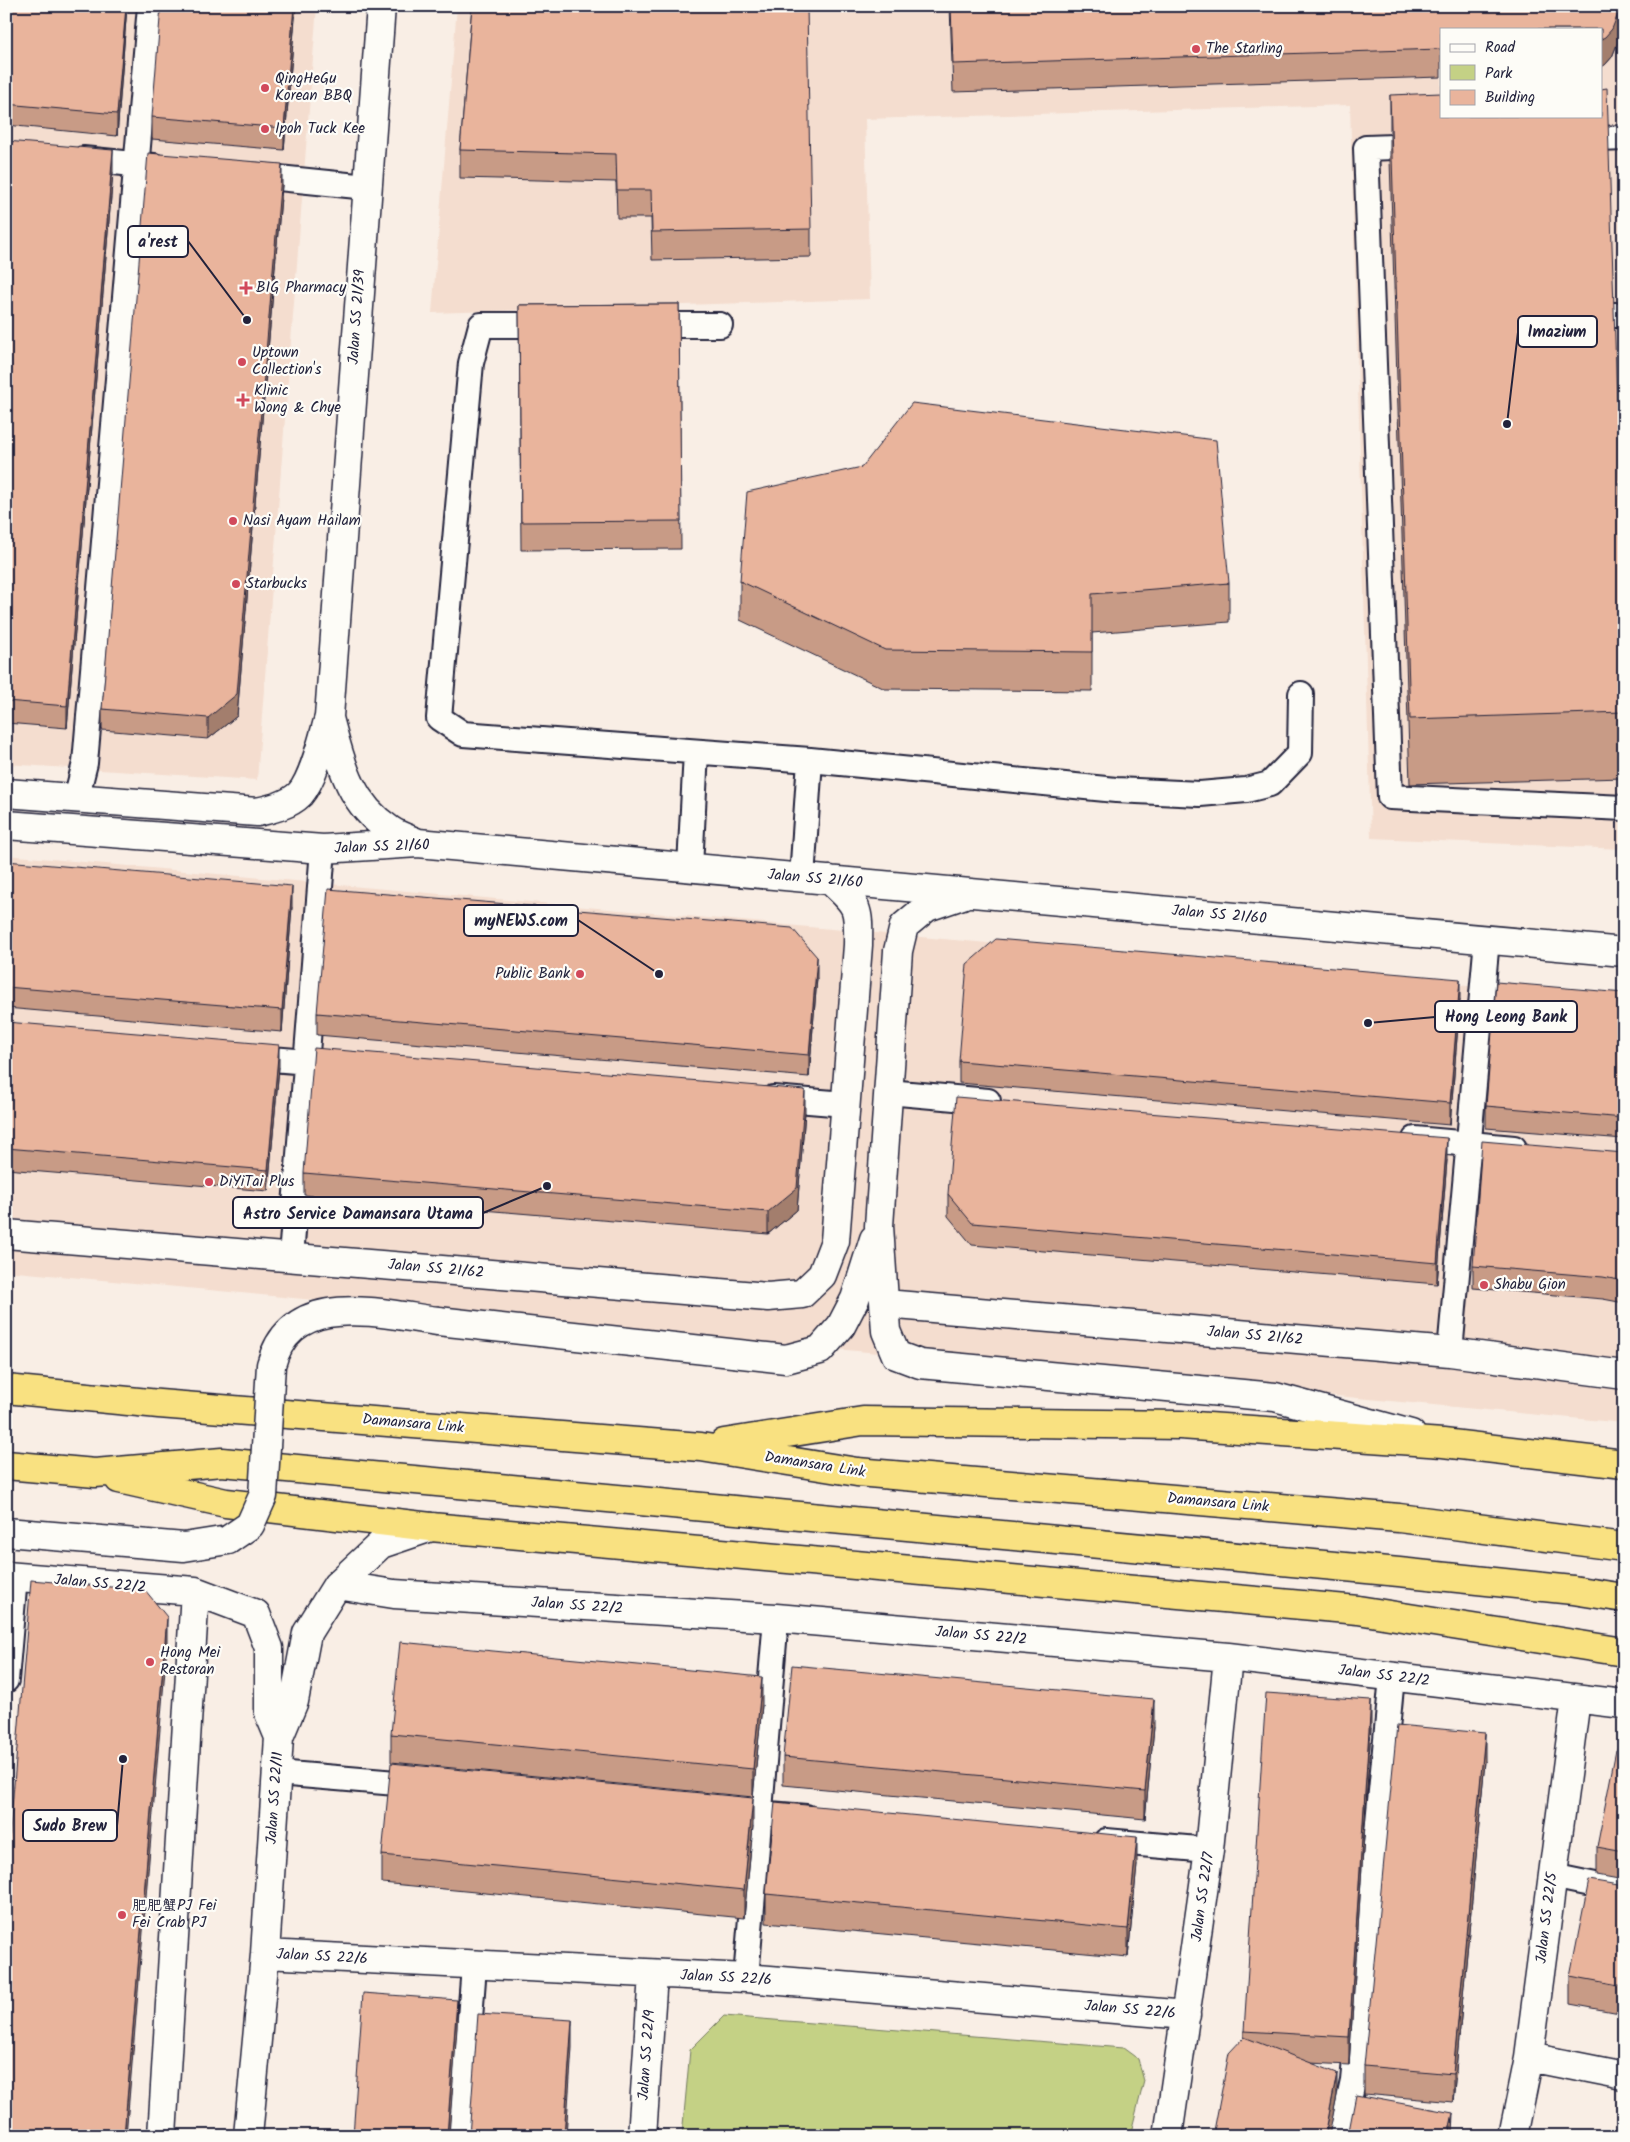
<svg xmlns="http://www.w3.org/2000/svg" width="1630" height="2142" font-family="Kalam,'LXGW WenKai TC',sans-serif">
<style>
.built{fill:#f4ddcf;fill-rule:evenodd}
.green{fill:#c4d185;stroke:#737a60}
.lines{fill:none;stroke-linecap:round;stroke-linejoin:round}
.lane-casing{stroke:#22223b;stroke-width:28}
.street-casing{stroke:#22223b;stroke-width:31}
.highway-casing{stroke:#22223b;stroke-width:31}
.lane{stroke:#fdfcf7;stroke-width:24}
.street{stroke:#fdfcf7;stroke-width:28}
.highway{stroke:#f9e181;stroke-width:28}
.street-bridge-casing{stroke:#22223b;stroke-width:31;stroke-linecap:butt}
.street-bridge{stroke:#fdfcf7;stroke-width:28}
.wall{fill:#c89b86;stroke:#22223b}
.shaded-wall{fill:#a37e6d;stroke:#22223b}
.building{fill:#e9b49c;stroke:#22223b}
.poi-dot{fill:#d1495b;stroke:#fdfcf7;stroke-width:2}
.labels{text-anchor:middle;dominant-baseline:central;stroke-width:4.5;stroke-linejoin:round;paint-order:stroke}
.poi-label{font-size:15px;fill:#22223b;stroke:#fdfcf7;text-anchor:start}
.street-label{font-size:15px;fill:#22223b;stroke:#fdfcf7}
.leader{fill:none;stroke:#22223b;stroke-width:2}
.callout-dot{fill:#22223b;stroke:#fdfcf7;stroke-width:2}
.callout{fill:#fdfcf7;stroke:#22223b;stroke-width:2}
.callout-label{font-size:16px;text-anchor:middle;font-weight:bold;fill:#22223b}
</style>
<rect width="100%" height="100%" fill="#f9eee5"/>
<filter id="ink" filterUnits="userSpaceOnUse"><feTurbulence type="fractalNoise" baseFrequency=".02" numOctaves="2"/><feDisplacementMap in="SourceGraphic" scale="10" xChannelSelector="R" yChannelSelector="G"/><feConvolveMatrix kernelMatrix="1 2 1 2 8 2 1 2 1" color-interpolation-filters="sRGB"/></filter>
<g filter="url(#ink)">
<!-- built -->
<path class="built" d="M6,6H317L257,780L6,764Z
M457,6H1624V849L1371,838L1350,105L865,119L870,299L432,313ZM1441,29H1601V116H1441Z
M6,855L1624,1000V1423L6,1271Z"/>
<!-- green -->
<path class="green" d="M724,2016L1123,2048L1138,2059L1144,2081L1130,2136H682L690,2050Z"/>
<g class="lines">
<!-- lane casing -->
<g class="lane-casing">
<path id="lane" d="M1576,140L1624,138
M1422,146L1366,148L1390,797L1624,808
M83,159L154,166
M249,175L367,187
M1584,315H1624
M551,325H481L471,363L439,718L463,734L810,760L1116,790L1200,794L1246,790L1270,784L1300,753L1301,694
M647,325H720
M76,799L85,763L150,6
M690,867L696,752
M802,878L810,760
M247,1057L344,1065
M888,1092L988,1101
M773,1098L845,1104
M1415,1139L1514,1148
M291,1257L323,849
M1450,1352L1487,939
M6,1680L15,1577
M277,1773L420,1785
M723,1810L806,1817
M1106,1841L1209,1850
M1552,1876L1624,1891
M746,1978L776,1618
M461,2136L474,1966
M1341,2136L1353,2081L1392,1677"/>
</g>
<!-- street casing -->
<g class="street-casing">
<path id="street" d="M329,718C341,763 349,803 390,830C398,836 409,839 418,843
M6,793L257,812C271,809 289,805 300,794C314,778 323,738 329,717L381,6
M6,825L323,849L418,843L1624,952
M962,895L927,907L904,926L898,951L879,1226L886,1331L896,1355L920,1364L1275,1397L1411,1434
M6,1234L768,1297L802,1294L822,1275L835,1241L858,945C859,906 858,906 830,880
M885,1304L1450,1352L1624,1375
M438,1321L786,1359L820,1350L841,1326L855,1299L874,1239
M6,1532L184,1547L228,1540
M6,1576L195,1591L256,1614L269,1648V1713L279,1737
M337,1585L394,1594L776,1618L1228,1657L1624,1704
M265,1954L746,1978L1186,2015
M1529,2057L1624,2076
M162,2136L195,1591
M248,2136L265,1954L279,1737L294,1701L307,1633L337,1585L381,1544L431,1527
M642,2136L653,1975
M1168,2136L1209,1850L1228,1657
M1513,2136L1529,2057L1576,1699"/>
</g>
<!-- highway casing -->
<g class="highway-casing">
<path id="highway" d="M6,1389L159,1404L701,1447L857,1472L1399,1518L1624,1547
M724,1443L863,1421L1180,1425L1443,1443L1624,1464
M6,1465L95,1473L222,1462L1399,1572L1573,1590L1624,1598
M119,1479L226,1503L431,1527L1358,1610L1624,1652"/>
</g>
<!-- lane -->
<use href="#lane" class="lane"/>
<!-- street -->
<use href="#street" class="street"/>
<!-- highway -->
<use href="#highway" class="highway"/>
<!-- street-bridge casing -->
<g class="street-bridge-casing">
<path id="street-bridge" d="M228,1540L250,1525L263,1496L271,1365C292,1288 380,1314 438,1321"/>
</g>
<!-- street-bridge -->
<use href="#street-bridge" class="street-bridge"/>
</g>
<!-- wall -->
<path class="wall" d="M6,6H127L117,136L6,125Z
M296,6L284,150L152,139V117Z
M472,6L811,229V257L652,260L651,218H617L616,182L460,178V150Z
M950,6H1618V42L1612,57L1605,65L1601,29H1441V77L953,92Z
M1390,95L1624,623V778L1410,784L1390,160Z
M6,141L113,172L67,728L6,723Z
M282,185L237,716L208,739L102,730V709Z
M679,304L681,549L521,550L519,305Z
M740,581L1229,583V622L1092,633V691L885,689L740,620Z
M6,861L292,907L282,1032L6,1008Z
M817,978L809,1077L317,1035V1013Z
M1624,993V1139L1486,1128V1106Z
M1460,1000L1450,1125L959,1083V1061Z
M6,1022L279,1067L268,1191L6,1169Z
M805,1112L797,1210L768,1234L304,1195V1173Z
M1624,1153V1303L1603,1299L1473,1288V1266Z
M1447,1160L1437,1284L972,1245L948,1216V1194Z
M762,1705L753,1797L391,1762V1734Z
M1154,1727L1145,1819L783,1785V1757Z
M1371,1728L1349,2065L1310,2063L1337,2095L1244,2037V2031Z
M1624,1752V1880L1597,1875V1847Z
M1485,1761L1453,2102L1364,2094V2066Z
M753,1826L744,1918L382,1883V1855Z
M1137,1865L1128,1957L766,1923V1894Z
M1624,1886V2014L1570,2004V1976Z"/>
<!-- shaded-wall -->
<path class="shaded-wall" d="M126,6H127L117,136V114Z
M294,6H296L284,150V128Z
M1618,14V42L1612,57L1605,65L1601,67V39Z
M113,150V172L67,728V706Z
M282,164V185L237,716L208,739V718Z
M292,886V907L282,1032V1010Z
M817,957V978L809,1077V1055Z
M1460,979V1000L1450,1125V1103Z
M279,1045V1067L268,1191V1170Z
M805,1090V1112L797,1210L768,1234V1212Z
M1447,1138V1160L1437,1284V1263Z
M167,1617V1645L126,2136H124Z
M762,1677V1705L753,1797V1769Z
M1154,1699V1727L1145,1819V1791Z
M1371,1700V1728L1349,2065V2037Z
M1485,1733V1761L1453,2102V2074Z
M753,1798V1826L744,1918V1890Z
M1137,1837V1865L1128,1957V1929Z
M457,2000V2028L449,2136H447Z
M572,2020V2048L566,2136H564Z
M1337,2073V2095L1329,2136H1325Z
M1453,2113L1452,2136H1448Z"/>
<!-- building -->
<path class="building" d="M6,6H126L117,114L6,104Z
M161,6H294L284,128L152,117Z
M472,6H807L811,229L652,232L651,190H617L616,154L460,150Z
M951,6H1618V14L1612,29L1605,37L1601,39V29H1441V49L953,64Z
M1607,88L1624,623V712L1410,719L1390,95L1441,93V116H1601V89Z
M6,141L113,150L67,706L6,701Z
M148,153L282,164L237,694L208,718L102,709Z
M679,304L681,521L521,522L519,305Z
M912,403L1216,440L1229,583L1092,594V652L885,650L740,581L747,492L862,467Z
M6,861L292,886L282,1010L6,987Z
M328,889L792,928L817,957L809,1055L317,1013Z
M996,939L1460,979L1450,1103L959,1061L967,964Z
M1496,982L1624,993V1118L1486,1106Z
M6,1022L279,1045L268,1170L6,1148Z
M314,1048L805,1090L797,1188L768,1212L304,1173Z
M956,1097L1447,1138L1437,1263L972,1223L948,1194Z
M1482,1141L1624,1153V1281L1603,1277L1473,1266Z
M31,1580L145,1590L167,1617L124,2136H6V1880Z
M400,1642L762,1677L753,1769L391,1734Z
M792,1665L1154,1699L1145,1791L783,1757Z
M1266,1693L1371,1700L1349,2037L1244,2031Z
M1397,1725L1485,1733L1453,2074L1364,2066Z
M1616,1750L1624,1752V1852L1597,1847Z
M391,1763L753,1798L744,1890L382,1855Z
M775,1802L1137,1837L1128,1929L766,1894Z
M1589,1880L1624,1886V1986L1570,1976Z
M363,1993L457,2000L447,2136H353Z
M478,2014L572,2020L564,2136H469Z
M1244,2037L1337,2073L1325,2136H1213L1229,2053Z
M1356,2095L1453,2113L1448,2136H1348Z"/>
</g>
<!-- markers -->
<g class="poi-dot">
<circle cx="1196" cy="49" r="5"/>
<circle cx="265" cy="88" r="5"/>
<circle cx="265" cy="129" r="5"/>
<path d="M243.5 280.5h5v5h5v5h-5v5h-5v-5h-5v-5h5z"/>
<circle cx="242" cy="362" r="5"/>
<path d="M240.5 392.5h5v5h5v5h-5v5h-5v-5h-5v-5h5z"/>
<circle cx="233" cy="521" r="5"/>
<circle cx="236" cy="584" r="5"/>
<circle cx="580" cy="974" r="5"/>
<circle cx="209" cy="1182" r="5"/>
<circle cx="1484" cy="1285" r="5"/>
<circle cx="150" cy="1662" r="5"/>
<circle cx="122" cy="1915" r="5"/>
</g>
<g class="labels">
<!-- poi labels -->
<g class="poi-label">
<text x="1206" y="49">The Starling</text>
<text x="275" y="79">QingHeGu<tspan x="275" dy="17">Korean BBQ</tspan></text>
<text x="275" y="129">Ipoh Tuck Kee</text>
<text x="256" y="288">BIG Pharmacy</text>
<text x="252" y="353">Uptown<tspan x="252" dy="17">Collection's</tspan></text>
<text x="254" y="391">Klinic<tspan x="254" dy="17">Wong &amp; Chye</tspan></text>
<text x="243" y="521">Nasi Ayam Hailam</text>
<text x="246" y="584">Starbucks</text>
<text x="570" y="974" text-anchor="end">Public Bank</text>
<text x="219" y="1182">DiYiTai Plus</text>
<text x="1494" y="1285">Shabu Gion</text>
<text x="160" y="1653">Hong Mei<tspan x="160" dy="17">Restoran</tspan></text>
<text x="132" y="1906">肥肥蟹PJ Fei<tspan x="132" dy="17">Fei Crab PJ</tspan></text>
</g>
<!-- street labels -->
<g class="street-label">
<text transform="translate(357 317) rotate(-86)">Jalan SS 21/39</text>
<text transform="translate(382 847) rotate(-2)">Jalan SS 21/60</text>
<text transform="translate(815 879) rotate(5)">Jalan SS 21/60</text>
<text transform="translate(1219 915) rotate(5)">Jalan SS 21/60</text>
<text transform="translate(436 1269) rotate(5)">Jalan SS 21/62</text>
<text transform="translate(1255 1336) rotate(5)">Jalan SS 21/62</text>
<text transform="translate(413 1424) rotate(5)">Damansara Link</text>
<text transform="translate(815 1465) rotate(9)">Damansara Link</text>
<text transform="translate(1218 1503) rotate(5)">Damansara Link</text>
<text transform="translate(100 1584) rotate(5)">Jalan SS 22/2</text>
<text transform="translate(577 1606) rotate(4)">Jalan SS 22/2</text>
<text transform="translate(981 1636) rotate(5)">Jalan SS 22/2</text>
<text transform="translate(1384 1676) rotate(7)">Jalan SS 22/2</text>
<text transform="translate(275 1798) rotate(-86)">Jalan SS 22/11</text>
<text transform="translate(1203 1897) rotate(-82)">Jalan SS 22/7</text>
<text transform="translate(1547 1918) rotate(-83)">Jalan SS 22/5</text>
<text transform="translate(322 1957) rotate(3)">Jalan SS 22/6</text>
<text transform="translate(726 1978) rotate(3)">Jalan SS 22/6</text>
<text transform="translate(1130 2010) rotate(5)">Jalan SS 22/6</text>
<text transform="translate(647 2055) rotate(-86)">Jalan SS 22/9</text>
</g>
</g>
<!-- callouts -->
<path class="leader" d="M247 320L188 241M1507 424L1518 332M659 974L578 920M1368 1023L1435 1017M547 1186L483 1213M123 1759L117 1826"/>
<g class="callout-dot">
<circle cx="247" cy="320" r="5"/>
<circle cx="1507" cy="424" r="5"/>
<circle cx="659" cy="974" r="5"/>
<circle cx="1368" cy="1023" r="5"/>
<circle cx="547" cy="1186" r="5"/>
<circle cx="123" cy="1759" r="5"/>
</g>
<g class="callout">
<rect x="128" y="226" width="60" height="31" rx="5"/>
<rect x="1518" y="316" width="79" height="31" rx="5"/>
<rect x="464" y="905" width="114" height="31" rx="5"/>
<rect x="1435" y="1001" width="142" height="31" rx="5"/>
<rect x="233" y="1197" width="250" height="31" rx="5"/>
<rect x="23" y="1810" width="94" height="31" rx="5"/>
</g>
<g class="callout-label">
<text x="158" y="247">a'rest</text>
<text x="1557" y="337">Imazium</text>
<text x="521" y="926">myNEWS.com</text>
<text x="1506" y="1022">Hong Leong Bank</text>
<text x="358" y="1219">Astro Service Damansara Utama</text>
<text x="70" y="1831">Sudo Brew</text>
</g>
<!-- margin -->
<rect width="1630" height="2142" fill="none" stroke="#fdfcf7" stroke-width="25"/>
<rect x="12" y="12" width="1605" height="2117" fill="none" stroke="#22223b" stroke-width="2" filter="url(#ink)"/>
<!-- legend -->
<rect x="1440" y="28" width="162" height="90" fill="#fdfcf7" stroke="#a5a5ac"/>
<rect x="1450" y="44" width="25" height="8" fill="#fdfcf7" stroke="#a5a5ac"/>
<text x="1485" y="52" font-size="15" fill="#22223b">Road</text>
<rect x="1450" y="65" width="25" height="15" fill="#c4d185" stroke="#a5a5ac"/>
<text x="1485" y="78" font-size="15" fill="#22223b">Park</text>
<rect x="1450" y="90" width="25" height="15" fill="#e9b49c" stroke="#a5a5ac"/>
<text x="1485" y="102" font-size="15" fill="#22223b">Building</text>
</svg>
